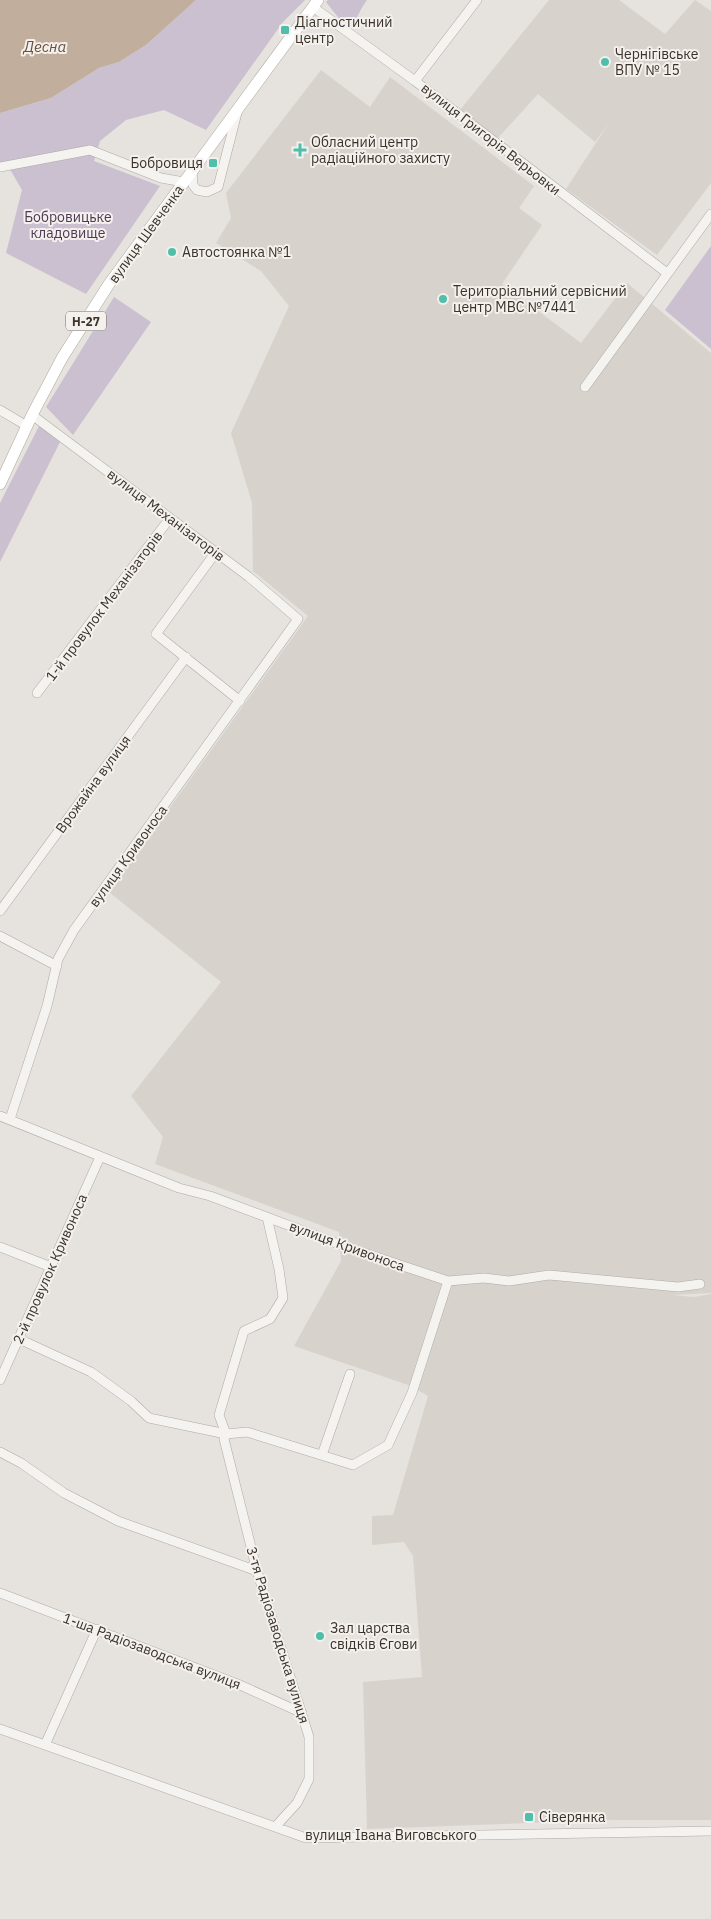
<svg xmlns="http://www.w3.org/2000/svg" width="711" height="1919" font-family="'IBM Plex Sans',sans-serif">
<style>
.built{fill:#d7d2cc}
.green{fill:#cac0cf}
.water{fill:#c2ae9c}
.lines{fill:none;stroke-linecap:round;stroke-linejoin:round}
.minor-casing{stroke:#afaaa4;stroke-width:10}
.major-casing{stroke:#b0a89e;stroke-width:12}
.minor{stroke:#f4f3f0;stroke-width:9}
.major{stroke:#fff;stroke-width:11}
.poi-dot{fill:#4fbeaa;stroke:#f4f0ed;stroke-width:2}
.labels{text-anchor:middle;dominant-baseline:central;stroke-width:4;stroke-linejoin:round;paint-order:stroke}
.shield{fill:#f4f0ed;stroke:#726c64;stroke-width:1}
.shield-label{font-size:12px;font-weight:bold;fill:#3b3329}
.poi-label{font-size:14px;fill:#3b3329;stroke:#f4f0ed;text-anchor:start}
.street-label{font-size:14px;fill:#3b3329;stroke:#f4f0ed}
.park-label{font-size:14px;fill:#4e3855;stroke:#f4f0ed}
.water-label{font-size:15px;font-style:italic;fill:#6a5238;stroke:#f4f0ed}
</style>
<rect width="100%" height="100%" fill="#e6e2de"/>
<!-- built -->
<path class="built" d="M549,0H619L665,34L695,0L711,11V183L657,255L566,189L609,123L595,142L538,94L497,139L460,110Z
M321,70L370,107L390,77L534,186L519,208L542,225L502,284L581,343L627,283L711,353V1293L672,1295L694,1297L711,1294V1820H614L367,1829L363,1682L422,1677L413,1556L404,1542L372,1545V1516L393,1515L428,1396L411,1386L294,1346L341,1261L339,1232L155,1164L163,1137L131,1096L221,982L109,892L308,616L253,571L252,503L231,433L289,306L261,271L216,243L231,218L226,193Z"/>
<!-- green -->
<path class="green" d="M196,0H305L283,22L206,130L164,110L126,120L100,141L94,161L160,186L86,294L6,253L22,190L11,171L0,165V113L51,98L99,68L119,62L146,45Z
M328,0H367C359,11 356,21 349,31L326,2Z
M711,246V349L665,310Z
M114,297L151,322L73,435L46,407Z
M39,426L60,442L0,562V503Z"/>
<!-- water -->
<path class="water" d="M0,0H196L146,45L119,62L99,68L51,98L0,113Z"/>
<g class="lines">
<!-- minor casing -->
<g class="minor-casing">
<path id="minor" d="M313,7L415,81L667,273
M415,81L477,0
M0,167L90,150L161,178L184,182
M192,171L193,185L197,190L207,192L218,187L237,113
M585,387L711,214
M0,410L27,426
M216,552L156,634L240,701
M37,693L170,518
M0,911L186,657
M0,936L57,966
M0,1116L179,1188L210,1196L352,1249L448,1281L484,1278L509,1281L549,1275L678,1287L700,1284
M10,1119L47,1006L58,959L74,930L298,619L249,577L32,415
M267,1217L279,1269L283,1298L270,1319L244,1331L219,1415L226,1434L224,1439L257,1571L309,1737V1779L297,1803L275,1827
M0,1247L51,1267
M19,1339L91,1372L131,1401L149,1418L226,1434L247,1432L353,1465L388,1445L412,1393L448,1281
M0,1380L100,1157
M0,1452L21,1463L64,1493L118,1521L257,1571
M322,1455L350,1374
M0,1593L240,1685L302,1713
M0,1729L306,1838L711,1831
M45,1745L97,1629"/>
</g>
<!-- major casing -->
<g class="major-casing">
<path id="major" d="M0,484L32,415L62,358L109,284L318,0"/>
</g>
<!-- minor -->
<use href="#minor" class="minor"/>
<!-- major -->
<use href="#major" class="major"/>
</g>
<!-- markers -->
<g class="poi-dot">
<rect x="280" y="25" width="10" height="10" rx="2.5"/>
<circle cx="605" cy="62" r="5"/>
<path d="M297.5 142.5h5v5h5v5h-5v5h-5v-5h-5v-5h5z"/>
<rect x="208" y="158" width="10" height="10" rx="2.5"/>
<circle cx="172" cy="252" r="5"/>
<circle cx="443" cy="299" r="5"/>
<circle cx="320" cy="1636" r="5"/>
<rect x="524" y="1812" width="10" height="10" rx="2.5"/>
</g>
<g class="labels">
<!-- shield labels -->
<rect class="shield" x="66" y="311.5" width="40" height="19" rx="4"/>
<g class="shield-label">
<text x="86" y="321">Н-27</text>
</g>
<!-- poi labels -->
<g class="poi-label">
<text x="295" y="22">Діагностичний<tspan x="295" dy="16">центр</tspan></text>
<text x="615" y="54">Чернігівське<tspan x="615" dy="16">ВПУ № 15</tspan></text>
<text x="311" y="142">Обласний центр<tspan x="311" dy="16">радіаційного захисту</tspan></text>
<text x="203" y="163" text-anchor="end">Бобровиця</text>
<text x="182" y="252">Автостоянка №1</text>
<text x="453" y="291">Територіальний сервісний<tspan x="453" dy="16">центр МВС №7441</tspan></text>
<text x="330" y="1628">Зал царства<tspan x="330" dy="16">свідків Єгови</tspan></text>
<text x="539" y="1817">Сіверянка</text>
</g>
<!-- street labels -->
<g class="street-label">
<text transform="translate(491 139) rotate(38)">вулиця Григорія Верьовки</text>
<text transform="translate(146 234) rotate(-54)">вулиця Шевченка</text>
<text transform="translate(166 515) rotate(37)">вулиця Механізаторів</text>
<text transform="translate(104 606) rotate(-53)">1-й провулок Механізаторів</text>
<text transform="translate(93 784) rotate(-54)">Врожайна вулиця</text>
<text transform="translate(128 856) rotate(-54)">вулиця Кривоноса</text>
<text transform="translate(347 1246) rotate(20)">вулиця Кривоноса</text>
<text transform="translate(50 1269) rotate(-66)">2-й провулок Кривоноса</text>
<text transform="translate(278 1635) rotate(73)">3-тя Радіозаводська вулиця</text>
<text transform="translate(152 1651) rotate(21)">1-ша Радіозаводська вулиця</text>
<text x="391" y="1835">вулиця Івана Виговського</text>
</g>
<!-- park labels -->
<g class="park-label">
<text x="68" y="217">Бобровицьке<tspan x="68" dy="16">кладовище</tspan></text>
</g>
<!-- water labels -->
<g class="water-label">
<text x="45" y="46">Десна</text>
</g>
</g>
</svg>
